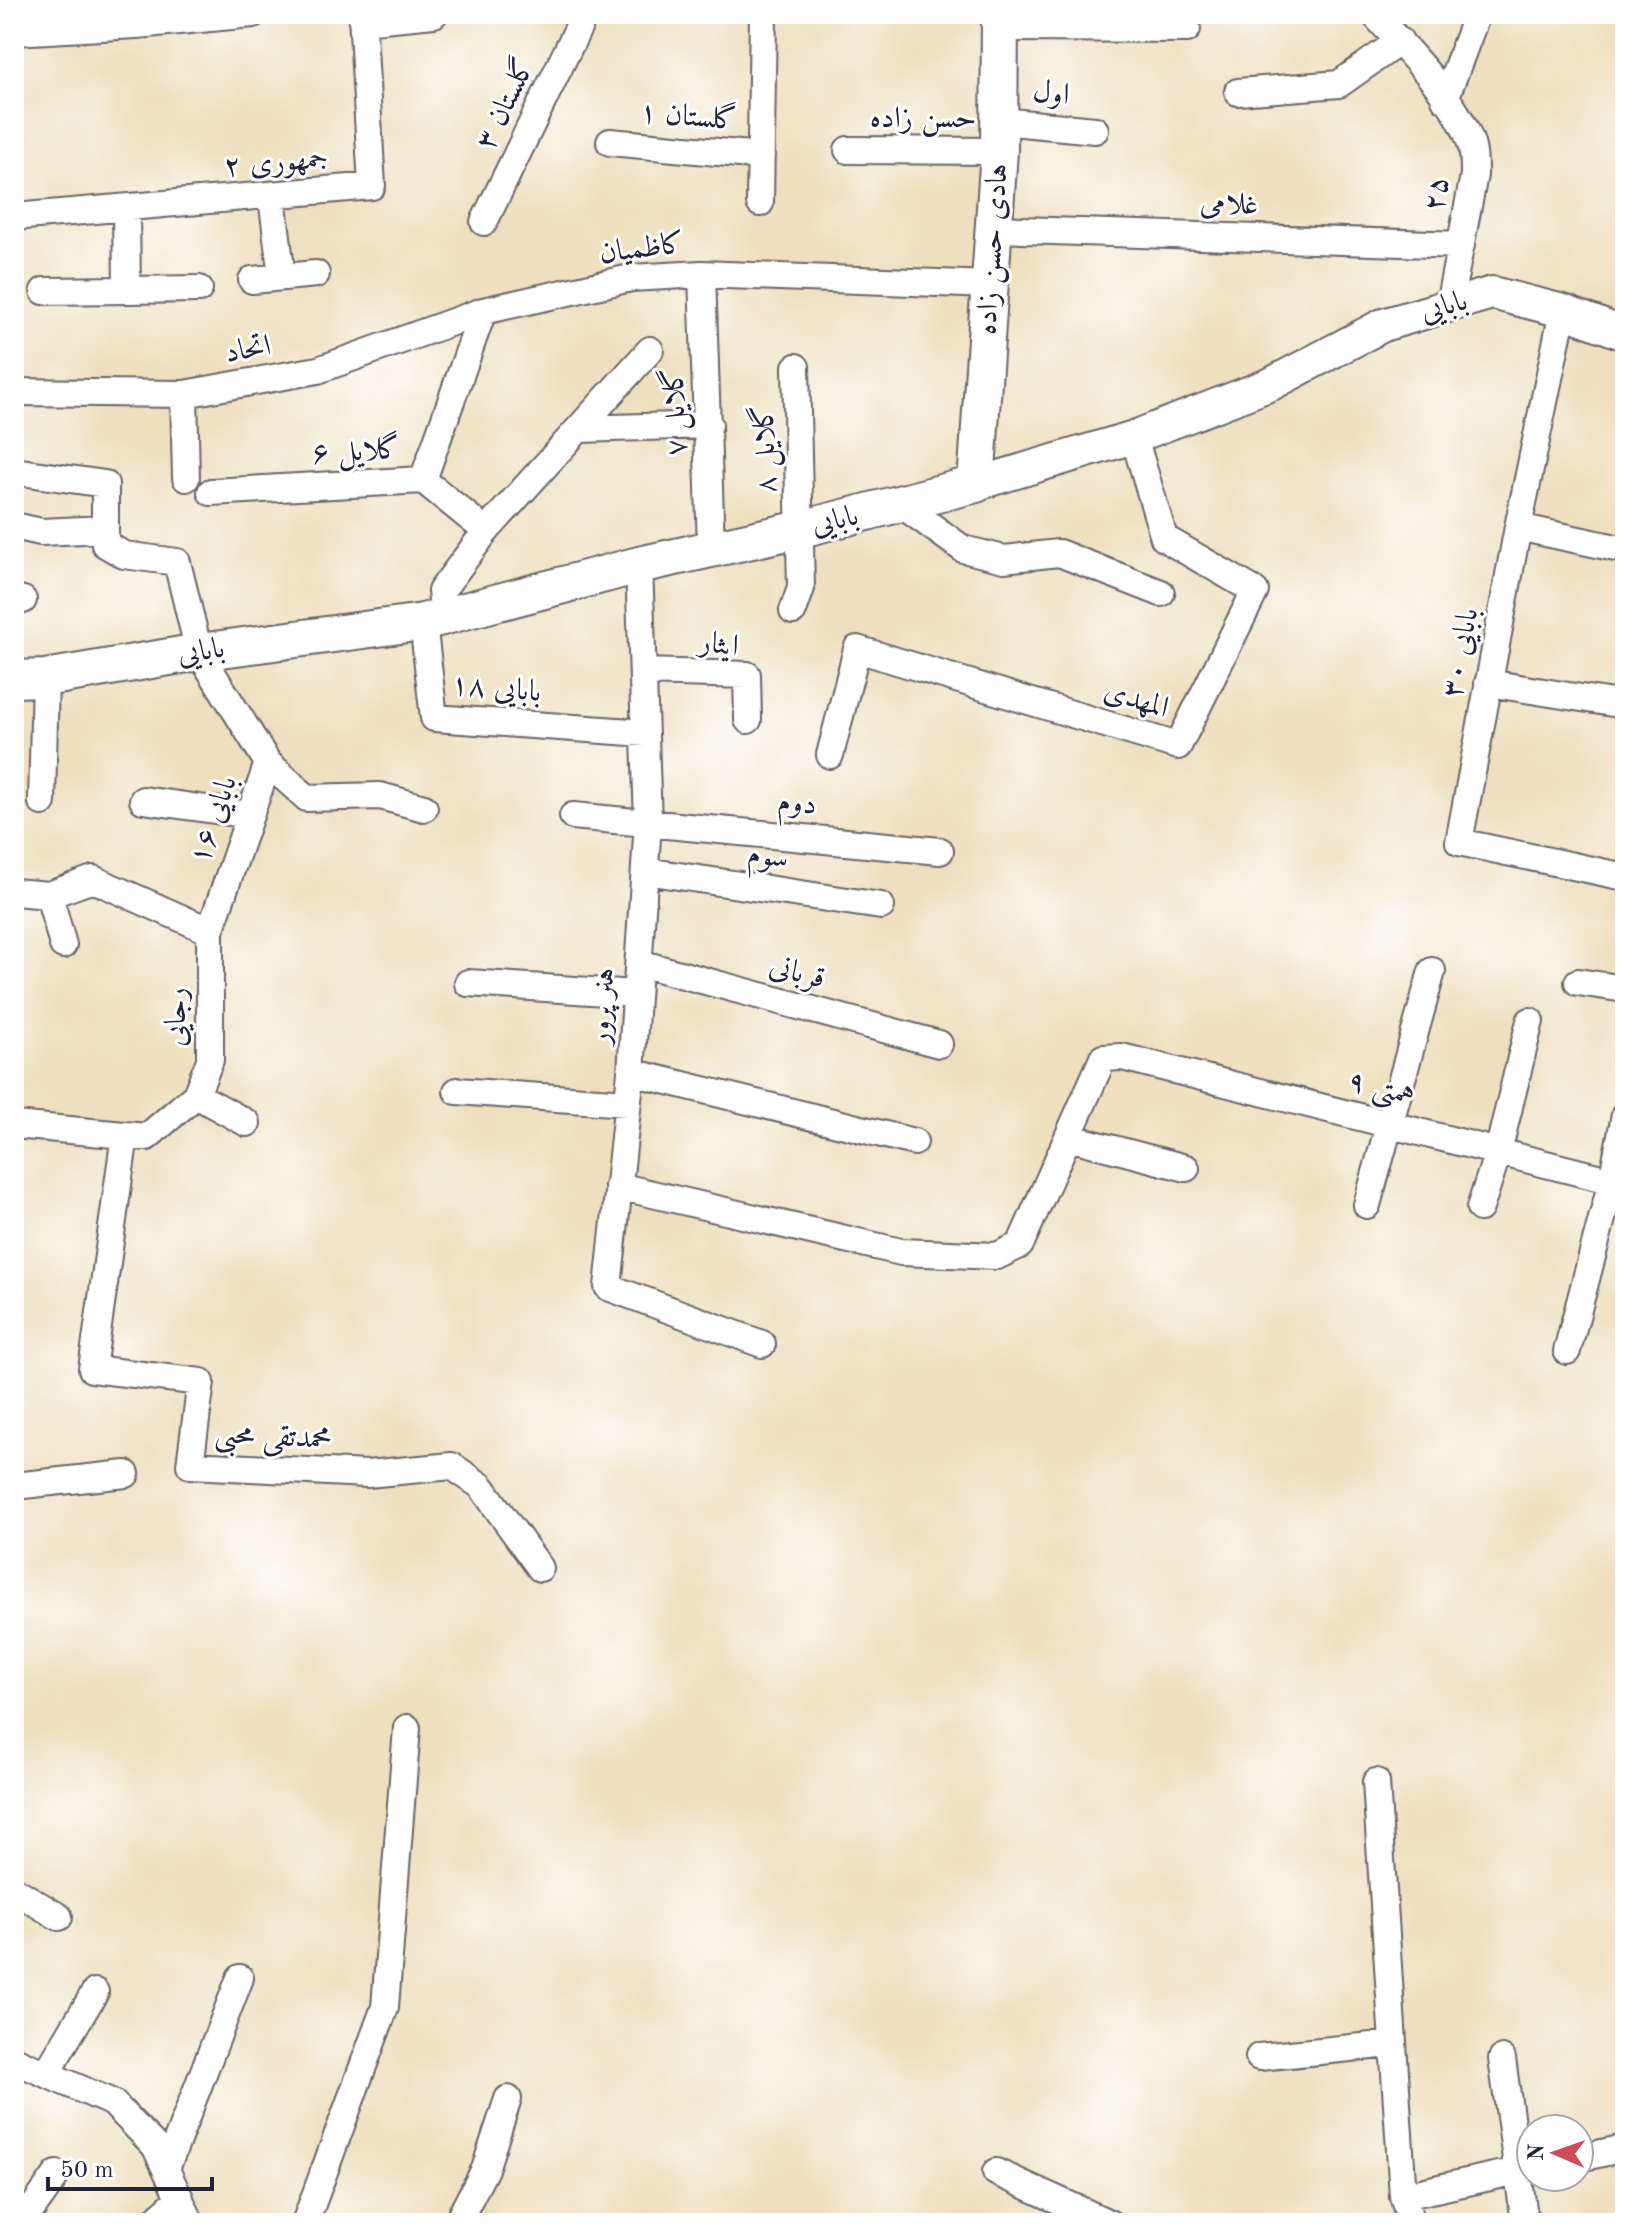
<svg xmlns="http://www.w3.org/2000/svg" width="1639" height="2237" font-family="'Old Standard TT',Amiri,serif">
<style>
.lines{fill:none;stroke-linecap:round;stroke-linejoin:round}
.minor-casing{stroke:#696469;stroke-width:30}
.tertiary-casing{stroke:#696469;stroke-width:36}
.secondary-casing{stroke:#696469;stroke-width:40}
.minor{stroke:#fff;stroke-width:26}
.tertiary{stroke:#fff;stroke-width:32}
.secondary{stroke:#fff;stroke-width:36}
.labels{text-anchor:middle;dominant-baseline:central;stroke-width:6;stroke-linejoin:round;paint-order:stroke}
.street-label{font-size:30px;fill:#22223b;stroke:#fff}
</style>
<rect width="100%" height="100%" fill="#fff"/>
<filter id="ink" filterUnits="userSpaceOnUse"><feTurbulence type="fractalNoise" baseFrequency=".0125" numOctaves="2"/><feDisplacementMap in="SourceGraphic" scale="16" xChannelSelector="R" yChannelSelector="G"/><feConvolveMatrix kernelMatrix="1 2 1 2 8 2 1 2 1" color-interpolation-filters="sRGB"/></filter>
<filter id="wash" filterUnits="userSpaceOnUse"><feTurbulence type="fractalNoise" baseFrequency=".006" numOctaves="4" result="noise"/><feDisplacementMap in="SourceGraphic" scale="32" xChannelSelector="R" yChannelSelector="G"/><feGaussianBlur stdDeviation="1.8" result="paint"/><feColorMatrix in="noise" values="0 0 0 0 0 0 0 0 0 0 0 0 0 0 0 0 0 1.4 0 .05"/><feComposite in="paint" operator="in"/></filter>
<g filter="url(#wash)">
<rect width="100%" height="100%" fill="#eee0bf"/>
</g>
<g filter="url(#ink)">
<g class="lines">
<!-- minor casing -->
<g class="minor-casing">
<path id="minor" d="M1374,14C1404,47 1453,96 1469,138C1474,150 1474,162 1474,175L1449,305
M362,21L434,14
M1000,28L1187,29
M14,32L136,25L253,14
M1238,92L1339,84L1400,41
M1445,99L1477,14
M1000,121L1095,130
M610,142L761,156
M848,150L999,151
M272,197L282,277
M760,203L763,14
M14,217L372,186L362,14
M484,222L585,14
M995,229L1461,245
M702,274L711,548
M252,280L316,274
M127,290L199,289
M44,291L127,290L126,208
M1563,311L1518,527L1459,842L1625,877
M14,392L184,394L318,370L483,311L631,278L702,274L991,285
M184,394L186,478
M579,429L709,425
M14,471L105,484V544L124,555L177,562L199,652L268,763L210,931V1060L196,1095L147,1137L14,1125
M423,480L483,311
M211,492L423,480L486,531
M902,505L963,549L1004,559L1059,553L1161,593
M14,526L41,532L105,529
M1518,527L1625,550
M639,565L648,822L631,1072L608,1287L762,1344
M14,598L23,600
M793,611L801,588L796,367
M444,616L441,591L486,531L650,350
M423,622L434,718L645,733
M644,672L747,675L748,720
M1488,683L1625,705
M830,755L857,649L1178,746L1255,591L1164,538L1134,437
M268,763L307,798L380,796L424,808
M143,800L250,815
M42,802L45,678
M573,816L940,851
M645,871L881,906
M14,892L49,895L93,879L210,931
M49,895L63,945
M639,963L939,1044
M1578,982L1625,989
M468,983L636,994
M631,1072L914,1142
M457,1091L627,1103
M196,1095L247,1123
M125,1135L92,1369L201,1382L190,1465L367,1474L452,1466L481,1486L540,1568
M1068,1137L1186,1168
M618,1186L901,1252L997,1256L1020,1245L1103,1058L1122,1057L1625,1184
M1367,1205L1432,971
M1480,1208L1498,1152L1530,1021
M1567,1351L1612,1181L1625,1115
M14,1486L126,1474
M1376,1782L1403,2196L1411,2223
M14,1890L59,1917
M1259,2057L1392,2044
M1502,2059L1525,2223
M14,2060L113,2103L155,2146L191,2223
M46,2074L95,1992
M1579,2158L1625,2148
M166,2169L240,1978
M996,2172L1109,2223
M1403,2196L1531,2168
M22,2223L57,2174
M152,2223L180,2198
M305,2223L385,2007L407,1728
M457,2223L485,2169L508,2099"/>
</g>
<!-- tertiary casing -->
<g class="tertiary-casing">
<path id="tertiary" d="M976,484L1134,437L1271,384L1383,325L1492,293L1563,311L1625,334"/>
</g>
<!-- secondary casing -->
<g class="secondary-casing">
<path id="secondary" d="M14,679L45,678L199,652L423,622L639,565L801,529L976,484L999,151L1000,14"/>
</g>
<!-- minor -->
<use href="#minor" class="minor"/>
<!-- tertiary -->
<use href="#tertiary" class="tertiary"/>
<!-- secondary -->
<use href="#secondary" class="secondary"/>
</g>
</g>
<g class="labels">
<!-- street labels -->
<g class="street-label">
<text transform="translate(1051 94) rotate(6)">اول</text>
<text transform="translate(506 104) rotate(-64)">گلستان ۳</text>
<text transform="translate(688 117) rotate(5)">گلستان ۱</text>
<text x="923" y="119">حسن زاده</text>
<text transform="translate(276 163) rotate(-5)">جمهوری ۲</text>
<text transform="translate(1437 194) rotate(-81)">۲۵</text>
<text transform="translate(1229 205) rotate(2)">غلامی</text>
<text transform="translate(642 249) rotate(-7)">کاظمیان</text>
<text transform="translate(993 249) rotate(-86)">هادی حسن زاده</text>
<text transform="translate(1444 307) rotate(-16)">بابایی</text>
<text transform="translate(248 350) rotate(-10)">اتحاد</text>
<text transform="translate(676 412) rotate(-92)">گلایل ۷</text>
<text transform="translate(766 449) rotate(-92)">گلایل ۸</text>
<text transform="translate(356 452) rotate(-3)">گلایل ۶</text>
<text transform="translate(835 521) rotate(-13)">بابایی</text>
<text transform="translate(719 645) rotate(7)">ایثار</text>
<text transform="translate(201 652) rotate(-9)">بابایی</text>
<text transform="translate(1461 653) rotate(-79)">بابایی ۳۰</text>
<text transform="translate(496 689) rotate(5)">بابایی ۱۸</text>
<text transform="translate(1136 700) rotate(17)">المهدی</text>
<text transform="translate(797 804) rotate(6)">دوم</text>
<text transform="translate(214 820) rotate(-71)">بابایی ۱۶</text>
<text transform="translate(768 857) rotate(8)">سوم</text>
<text transform="translate(797 973) rotate(15)">قربانی</text>
<text transform="translate(603 1006) rotate(-86)">هنر پرور</text>
<text transform="translate(177 1017) rotate(-89)">رجایی</text>
<text transform="translate(1381 1089) rotate(14)">همتی ۹</text>
<text transform="translate(273 1437) rotate(3)">محمدتقی محبی</text>
</g>
</g>
<!-- margin -->
<rect width="1639" height="2237" fill="none" stroke="#fff" stroke-width="48"/>
<!-- north arrow -->
<g transform="translate(1555 2153) rotate(272)"><circle r="38" fill="#ffffff" stroke="#a7a7b1" stroke-width="2"/>
<path d="M0-6L14 30L0 20L-14 30Z" fill="#d1495b"/>
<text y="-12" font-size="22" font-weight="bold" text-anchor="middle" fill="#22223b">N</text>
</g>
<!-- scale -->
<path d="M48 2177v12h164v-12" fill="none" stroke="#22223b" stroke-width="4"/>
<text x="60" y="2177" font-size="24" fill="#22223b" stroke="#ffffff" stroke-width="6" paint-order="stroke">50 m</text>
</svg>
